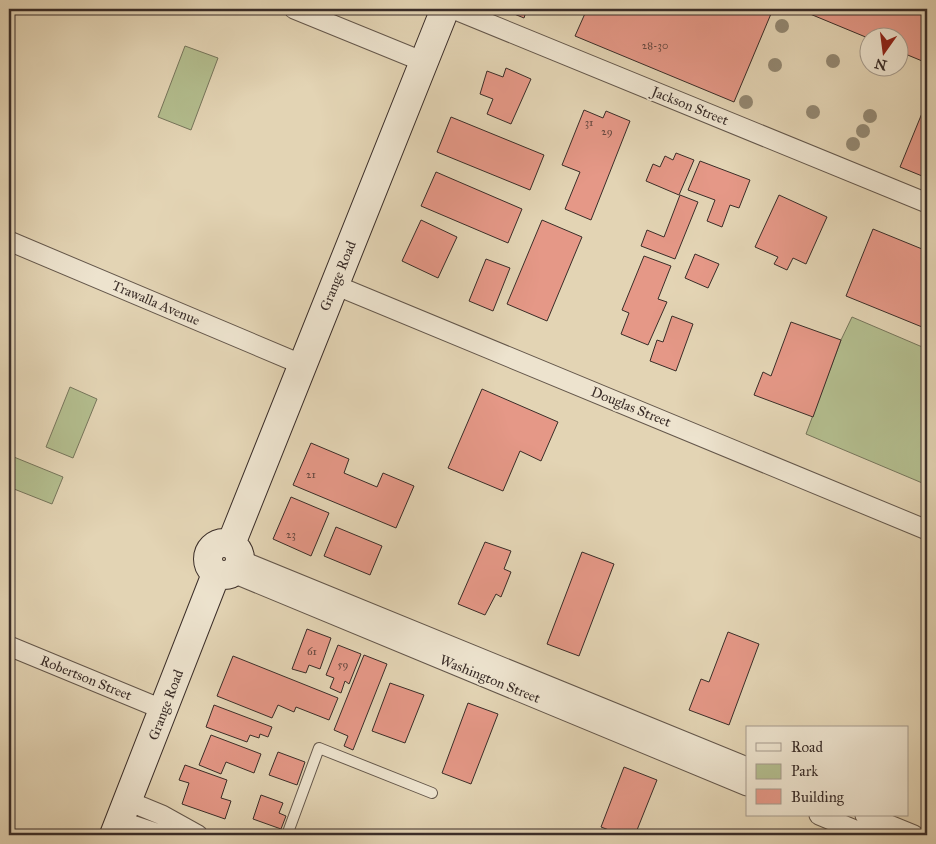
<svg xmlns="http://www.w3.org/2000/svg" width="936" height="844" font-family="'IM FELL Great Primer',serif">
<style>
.green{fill:#b3bd8e;stroke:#76755b}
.building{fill:#e59887;stroke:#3a2d28}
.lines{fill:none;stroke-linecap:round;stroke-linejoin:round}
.lane-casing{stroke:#64574b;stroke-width:12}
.street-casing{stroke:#64574b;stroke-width:21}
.secondary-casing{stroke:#3a2d28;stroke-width:30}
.lane{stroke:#ede3ce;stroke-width:10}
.street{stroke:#ede3ce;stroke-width:19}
.secondary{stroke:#ede3ce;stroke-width:28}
.tree{fill:#938872}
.labels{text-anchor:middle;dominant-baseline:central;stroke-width:4;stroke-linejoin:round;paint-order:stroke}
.number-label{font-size:11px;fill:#654840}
.street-label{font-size:14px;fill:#3a2d28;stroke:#ede3ce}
</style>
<rect width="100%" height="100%" fill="#e3d4b4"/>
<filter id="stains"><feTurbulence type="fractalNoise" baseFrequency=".004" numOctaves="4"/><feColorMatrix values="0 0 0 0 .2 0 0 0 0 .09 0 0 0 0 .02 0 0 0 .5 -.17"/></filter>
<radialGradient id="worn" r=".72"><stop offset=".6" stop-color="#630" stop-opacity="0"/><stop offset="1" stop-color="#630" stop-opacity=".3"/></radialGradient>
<!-- green -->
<path class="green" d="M185,46L218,58L191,130L158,117Z
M852,317L927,349V485L806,434L841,340Z
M70,387L97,399L73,458L46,447Z
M9,455L63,477L52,504L9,487Z"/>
<!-- building -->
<path class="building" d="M502,9H527L524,18Z
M587,9H773L734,102L575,36Z
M798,9H927V63L898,51V38H868Z
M506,68L531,79L511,124L487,114L493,99L480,94L487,71L503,77Z
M927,101V178L900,167Z
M584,110L603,118L606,111L630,121L591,220L565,209L580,172L562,165Z
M451,117L544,155L530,190L437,152Z
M676,153L694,160L679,195L646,181L653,164L660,167L665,156L673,160Z
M700,161L750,180L739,208L730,205L722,227L707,221L715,200L688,190Z
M436,172L522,209L508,243L421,206Z
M680,195L698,202L675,259L641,246L647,230L664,237Z
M779,195L827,217L806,264L793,258L787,270L774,264L778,257L755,247Z
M421,220L457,237L438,278L402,261Z
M542,220L582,237L547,321L507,304Z
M873,229L927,251V329L846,296Z
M695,254L719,264L708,288L685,278Z
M644,256L671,266L658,299L667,302L648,345L621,334L629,313L622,310Z
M486,259L510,268L493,311L469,301Z
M672,316L693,324L676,371L650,361L657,340L663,342Z
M791,322L841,340L813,417L754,395L763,372L771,376Z
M482,389L558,422L541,461L520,451L503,491L448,468Z
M311,443L349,459L344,473L377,487L383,473L414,486L396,528L293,485Z
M291,497L329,513L311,556L273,539Z
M336,527L382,546L370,575L324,556Z
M485,542L511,551L504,569L511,572L501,597L496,594L485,615L458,604Z
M582,552L614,564L579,656L547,644Z
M307,629L331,638L320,669L309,665L306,673L292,669Z
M728,632L759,644L729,725L689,710L701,679L709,682Z
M338,645L361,654L349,684L345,681L341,693L330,688L334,678L326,675Z
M364,655L387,664L353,750L344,746L348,736L334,730Z
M233,656L338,698L329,720L296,707L294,712L278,705L272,718L217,696Z
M390,683L424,695L405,743L372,731Z
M468,703L498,714L471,784L442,773Z
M214,705L272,727L268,737L260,734L259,738L250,735L247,742L206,727Z
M211,735L261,754L254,773L226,762L221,774L199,765Z
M278,752L305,762L297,785L269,775Z
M185,765L227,780L221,798L231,801L225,819L182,804L189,783L179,780Z
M624,767L657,780L635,835H622L601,827Z
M261,795L283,803L279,813L286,816L281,829L253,819Z"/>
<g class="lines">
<!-- lane casing -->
<g class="lane-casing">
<path id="lane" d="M287,835L319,748L432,793"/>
</g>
<!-- street casing -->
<g class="street-casing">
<path id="street" d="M294,9L424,62
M453,9L927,203
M9,241L303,365
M335,285L927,530
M240,560L747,767
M233,573L747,786
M9,646L164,710
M128,801L162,815L198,835
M819,815L867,835
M865,815L914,835
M120,821L162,835"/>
</g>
<!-- secondary casing -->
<g class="secondary-casing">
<path id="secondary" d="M208 559a16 16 0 1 1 32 0a16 16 0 1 1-32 0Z
M231,544L445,9
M114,835L216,574"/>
</g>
<!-- lane -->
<use href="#lane" class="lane"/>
<!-- street -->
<use href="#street" class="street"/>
<!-- secondary -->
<use href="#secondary" class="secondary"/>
</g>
<!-- trees -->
<g class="tree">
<circle cx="782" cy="26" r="7"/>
<circle cx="833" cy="61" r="7"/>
<circle cx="775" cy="65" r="7"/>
<circle cx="746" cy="102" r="7"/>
<circle cx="813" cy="112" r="7"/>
<circle cx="870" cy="116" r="7"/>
<circle cx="863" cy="131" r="7"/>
<circle cx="853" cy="144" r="7"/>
</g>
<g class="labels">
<!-- number labels -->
<g class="number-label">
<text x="655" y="45">28-30</text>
<text x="589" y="122">31</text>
<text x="607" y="131">29</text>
<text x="311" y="474">21</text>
<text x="291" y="534">23</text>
<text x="312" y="651">61</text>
<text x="343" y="664">59</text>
</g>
<!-- street labels -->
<g class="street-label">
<text transform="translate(690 106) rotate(22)">Jackson Street</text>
<text transform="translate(338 276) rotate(-68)">Grange Road</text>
<text transform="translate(156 303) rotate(23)">Trawalla Avenue</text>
<text transform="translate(631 407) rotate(22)">Douglas Street</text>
<text transform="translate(86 678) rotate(22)">Robertson Street</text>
<text transform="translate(490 679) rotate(22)">Washington Street</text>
<text transform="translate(166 705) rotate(-69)">Grange Road</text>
</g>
</g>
<!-- margin -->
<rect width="936" height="844" fill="none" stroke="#e3d4b4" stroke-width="30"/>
<rect x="10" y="10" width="916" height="824" fill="none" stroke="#3a2d28" stroke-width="2.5"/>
<rect x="15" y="15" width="906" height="814" fill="none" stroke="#3a2d28"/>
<!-- legend -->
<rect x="746" y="726" width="162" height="90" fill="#ede3ce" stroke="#a59a8c"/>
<rect x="756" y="743" width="25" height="8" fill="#ede3ce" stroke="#a59a8c"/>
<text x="791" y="752" font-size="15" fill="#3a2d28">Road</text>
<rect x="756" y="764" width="25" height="15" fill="#b3bd8e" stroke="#a59a8c"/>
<text x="791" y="776" font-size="15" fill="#3a2d28">Park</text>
<rect x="756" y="789" width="25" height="15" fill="#e59887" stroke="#a59a8c"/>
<text x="791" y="802" font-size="15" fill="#3a2d28">Building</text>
<!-- north arrow -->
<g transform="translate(884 52) rotate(194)"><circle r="24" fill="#ede3ce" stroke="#a59a8c"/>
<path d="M0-4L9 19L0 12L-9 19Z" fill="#8f2418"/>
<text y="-8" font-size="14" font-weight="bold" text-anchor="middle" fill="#3a2d28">N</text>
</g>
<rect width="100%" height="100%" filter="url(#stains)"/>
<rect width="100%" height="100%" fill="url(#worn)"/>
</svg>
